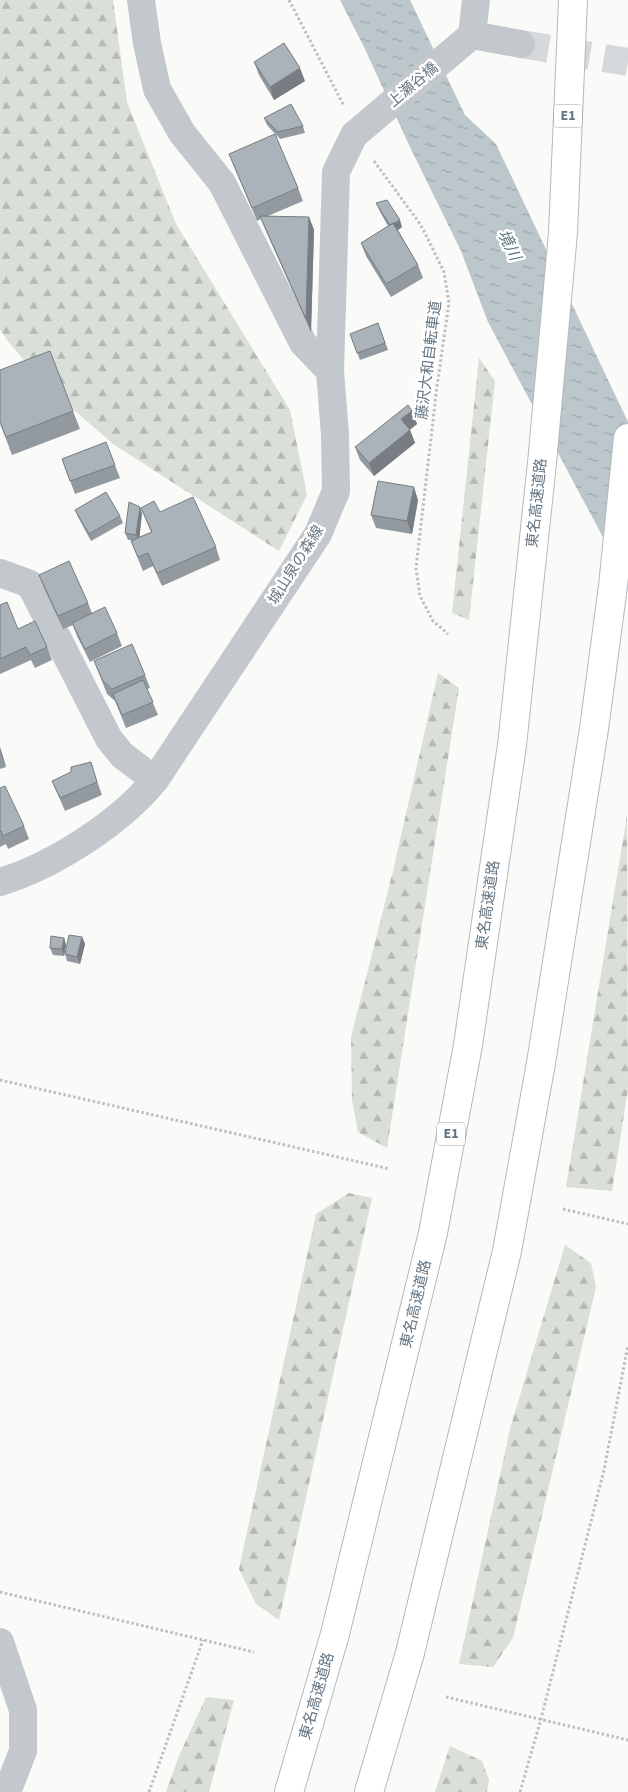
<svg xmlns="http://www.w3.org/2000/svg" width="628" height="1792" font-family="'Source Sans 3','Noto Sans JP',sans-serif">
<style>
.forest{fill:url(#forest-firs)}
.water{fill:url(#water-ripples)}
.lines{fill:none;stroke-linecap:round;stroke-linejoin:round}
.minor-tunnel{stroke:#d5d9db;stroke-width:28;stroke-dasharray:28 14;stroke-linecap:butt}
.highway-casing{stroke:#b4b9bd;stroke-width:30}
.path{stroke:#bbbfc2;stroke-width:3;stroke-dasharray:2.5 2.5;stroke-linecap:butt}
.minor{stroke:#c3c8cc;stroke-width:28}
.highway{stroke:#fff;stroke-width:28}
.wall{fill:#929a9f}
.shaded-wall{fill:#777d82}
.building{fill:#aab3b9;stroke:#777d82}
.labels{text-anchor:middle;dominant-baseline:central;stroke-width:5;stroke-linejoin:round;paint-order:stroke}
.shield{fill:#fff;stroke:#939fa8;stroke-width:1}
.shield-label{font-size:14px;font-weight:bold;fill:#657683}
.street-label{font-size:15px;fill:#657683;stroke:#fff}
.water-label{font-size:16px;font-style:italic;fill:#60757c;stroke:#fff}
</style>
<defs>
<pattern id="forest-firs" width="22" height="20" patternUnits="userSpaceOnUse" patternTransform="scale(1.25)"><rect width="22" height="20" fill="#dadfd7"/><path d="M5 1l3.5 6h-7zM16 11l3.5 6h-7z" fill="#b4b9b4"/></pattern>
<pattern id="water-ripples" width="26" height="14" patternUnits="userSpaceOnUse" patternTransform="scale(1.25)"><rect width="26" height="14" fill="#bbc7cb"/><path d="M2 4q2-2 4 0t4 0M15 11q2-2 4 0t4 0" fill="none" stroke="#9ca6aa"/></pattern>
</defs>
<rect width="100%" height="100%" fill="#fafaf8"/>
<!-- forest -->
<path class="forest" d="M0,0H113L127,102L176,224L290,410L307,495L279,551L113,444L44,384L7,340L0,329Z
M479,358L495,381L469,620L452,613Z
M438,673L459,688L387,1148L358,1132L352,1100L351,1037L393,871Z
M627,815L628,1089L612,1191L566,1187Z
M349,1193L372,1198L279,1620L256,1604L239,1569L316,1214Z
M565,1245L591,1263L596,1287L513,1638L493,1667L459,1664L510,1429Z
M206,1697L234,1700L209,1792H166L179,1756Z
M450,1746L482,1761L489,1780L487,1792H435Z"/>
<!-- water -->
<path class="water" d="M340,0H410L465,115L496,144L628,422V584L488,322L461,251L409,145L365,49Z"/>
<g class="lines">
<!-- minor-tunnel -->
<path class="minor-tunnel" d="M521,44L628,62"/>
<!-- highway casing -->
<g class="highway-casing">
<path id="highway" d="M289,1792L335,1634L433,1233L468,1045L512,745L542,463L563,233L573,0
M369,1792L410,1653L507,1251L541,1063L594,729L613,586L628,438"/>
</g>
<!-- path -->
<path class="path" d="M289,0L344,106
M374,161L418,221L424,231L444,272L449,303L437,386L416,568L420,596L433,621L448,634
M0,1080L390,1169
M563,1209L628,1224
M0,1592L254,1652
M446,1697L628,1740
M149,1792L203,1640
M520,1792L541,1719L604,1470L628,1345"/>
<!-- minor -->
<path class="minor" d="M141,0L147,43L157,89L182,133L222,183L303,343L330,371
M472,35L521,44
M472,35L476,0
M0,573L30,584L109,739L122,755L155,780
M0,882C53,866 120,823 155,780L318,534L336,491L335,435L330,371L336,172L354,135L472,35
M0,1642L23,1710V1751L7,1792"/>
<!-- highway -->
<use href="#highway" class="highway"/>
</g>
<!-- wall -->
<path class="wall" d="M254,62L305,81L274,100L259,75Z
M264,118L303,126L305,133L280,139L267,125Z
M229,154L298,188L303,201L268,216L309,217L314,230L311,332L265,229L261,219L257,221Z
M376,203L402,227L398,230L418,265L423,278L391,297L366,256L361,243L388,226L379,210Z
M378,323L388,350L360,360L350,334Z
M73,411L80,429L12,455L0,423Z
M412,411L417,424L410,430L415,443L374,476L360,460L355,447Z
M106,442L120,478L75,494L62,459Z
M418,500L412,534L376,528L371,515Z
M141,508L160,512L216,547L220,560L162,586L153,566L143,571L136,554L131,541L132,540H128L125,533L142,513L139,537L151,532Z
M75,510L120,516L123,523L91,541L78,517Z
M39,575L88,603L92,613L117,633L122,646L90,662L77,636L73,625L63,629L44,588Z
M0,605L18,629L47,647L52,660L35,668L31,660L0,674Z
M94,661L145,675L150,688L147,689L158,715L126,728L115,701L107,694Z
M0,747L6,767L0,769Z
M95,775L102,795L65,811L52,781Z
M0,788L24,826L29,839L8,849L6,844L0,847Z
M82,937L85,944L80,964L67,961L65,954Z
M64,938L66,945L64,956L53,955L50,948Z"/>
<!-- shaded-wall -->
<path class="shaded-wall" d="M300,68L305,81L274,100L270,87Z
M309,217L314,230L311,332L306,319Z
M400,220L402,227L393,233L390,226Z
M412,411L417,424L406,432L401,419Z
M410,430L415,443L374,476L369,463Z
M414,487L418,500L412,534L407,521Z
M140,507L142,513L139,542L136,535Z
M0,747L6,767L1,754Z
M82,937L85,944L80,964L77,957Z
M64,938L66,945L64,956L62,949Z"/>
<!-- building -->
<path class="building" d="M284,43L300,68L270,87L254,62Z
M291,104L303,126L278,132L264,118Z
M275,134L298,188L252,208L229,154Z
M387,200L400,220L390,225L376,203Z
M260,216L309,217L306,319Z
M393,223L418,265L386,284L361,243Z
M378,323L385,343L357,353L350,334Z
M50,351L73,411L6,437L0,422V370Z
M408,405L412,411L401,419L410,430L369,463L355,447Z
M106,442L115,465L70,481L62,459Z
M378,481L414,487L407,521L371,515Z
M106,492L120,516L89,534L75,510Z
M193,497L216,547L157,573L148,553L138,557L131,541L152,532L141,508L154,501L160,512Z
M129,502L140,507L136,535L125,533Z
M69,561L88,603L58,616L39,575Z
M7,602L18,629L35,621L47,647L30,655L26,647L0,659V605Z
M105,607L117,633L85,649L72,623Z
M132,644L145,675L112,689L103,681L94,661Z
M143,680L153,702L122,715L113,694Z
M91,762L97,782L60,798L52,781L71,772V767Z
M5,786L24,826L3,836L1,831L0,832V788Z
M69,935L82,937L77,957L65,954Z
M51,936L64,938L62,949L50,948Z"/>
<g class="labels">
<!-- shield labels -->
<g class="shield">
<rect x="554" y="104.5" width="28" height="23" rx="4"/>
<rect x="437" y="1122.5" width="28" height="23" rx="4"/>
</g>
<g class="shield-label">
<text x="568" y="116">E1</text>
<text x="451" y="1134">E1</text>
</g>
<!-- street labels -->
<g class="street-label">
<text transform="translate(413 85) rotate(-40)">上瀬谷橋</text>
<text transform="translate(429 360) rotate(-83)">藤沢大和自転車道</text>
<text transform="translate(537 503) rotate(-84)">東名高速道路</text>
<text transform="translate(296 565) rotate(-58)">城山泉の森線</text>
<text transform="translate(488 905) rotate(-82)">東名高速道路</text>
<text transform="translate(416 1304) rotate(-77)">東名高速道路</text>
<text transform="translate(317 1696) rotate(-74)">東名高速道路</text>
</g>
<!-- water labels -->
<g class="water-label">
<text transform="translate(509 245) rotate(64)">境川</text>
</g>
</g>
</svg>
